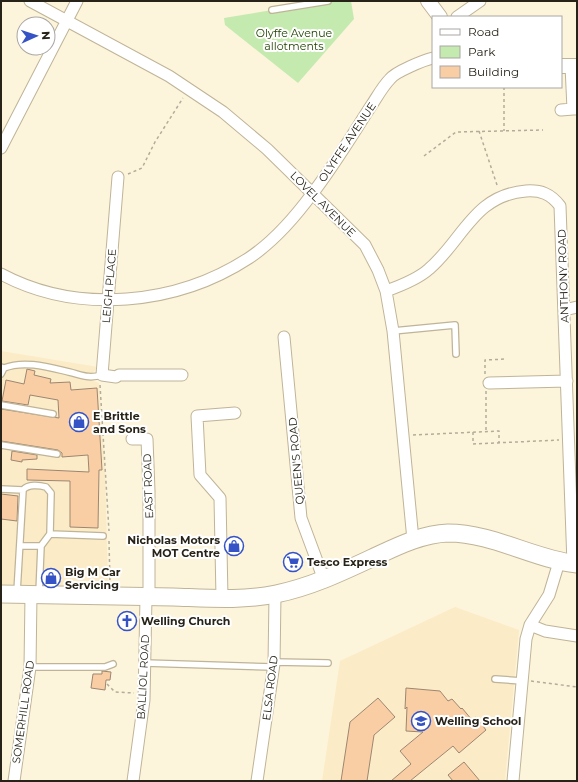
<svg xmlns="http://www.w3.org/2000/svg" width="578" height="782" font-family="Montserrat,sans-serif">
<style>
.built{fill:#fbecc7}
.green{fill:#c5eab0}
.building{fill:#facea5;stroke:#9d8671}
.lines{fill:none;stroke-linecap:round;stroke-linejoin:round}
.service-casing{stroke:#bfb497;stroke-width:8}
.minor-casing{stroke:#bfb497;stroke-width:13}
.tertiary-casing{stroke:#bfb497;stroke-width:16}
.primary-casing{stroke:#bfb497;stroke-width:19}
.path{stroke:#b3ac98;stroke-width:1.5;stroke-dasharray:3 3;stroke-linecap:butt}
.service{stroke:#fff;stroke-width:5.5}
.minor{stroke:#fff;stroke-width:11}
.tertiary{stroke:#fff;stroke-width:14}
.primary{stroke:#fff;stroke-width:17}
.labels{text-anchor:middle;dominant-baseline:central;stroke-width:4;stroke-linejoin:round;paint-order:stroke}
.park-label{font-size:11px;fill:#204201;stroke:#fff}
.street-label{font-size:11px;fill:#272318;stroke:#fff}
.poi-label{font-size:11px;font-weight:bold;fill:#272318;stroke:#fff;text-anchor:start}
</style>
<rect width="100%" height="100%" fill="#fdf4dc"/>
<!-- built -->
<path class="built" d="M1,351L98,367L91,375V380L99,383L105,468L108,586L1,585Z
M455,607L519,630L505,781H322L340,661Z"/>
<!-- green -->
<path class="green" d="M328,1H351L354,19L298,83L225,25L224,18Z"/>
<!-- building -->
<path class="building" d="M27,369L35,371L34,375L51,379L50,383L70,382L71,390L97,388L102,470H99L98,528L70,527V481L27,480V469L89,472L88,455L62,457V453L58,450L1,441V409L59,418L58,400L30,395L28,405L2,401L6,380L24,384Z
M12,451L37,455V459L22,460V462L11,460Z
M1,494L18,496L17,521L1,519Z
M102,671L111,672L110,680H106L105,690L91,688L93,674H102Z
M406,688L440,691L448,701L452,699L461,709L462,708L472,720L476,717L486,730L459,753L453,746L410,781H391L411,764L400,751L423,732L406,731L407,707L405,709Z
M378,698L395,717L374,735L367,781H341L350,722Z
M464,762L480,781H453L448,775Z"/>
<g class="lines">
<!-- service casing -->
<g class="service-casing">
<path id="service" d="M272,10L328,1
M393,331L455,325L456,354
M1,367L4,368C24,360 48,367 69,372C82,375 88,379 102,375
M1,374L4,368
M1,405L53,414
M1,445L57,454
M1,489L23,490
M50,534L103,536
M17,592L23,490C28,484 39,485 46,487L51,493L50,534L41,546H20
M39,593L41,546
M274,662L328,663
M145,663L274,667
M30,667H105L113,664
M495,679L522,681"/>
</g>
<!-- minor casing -->
<g class="minor-casing">
<path id="minor" d="M30,1L169,76L223,112L267,149L365,245L378,270L386,291L393,331L413,540
M457,17L480,1
M571,66L573,109H577
M561,110L573,109
M1,148L77,1
M118,177L102,375L116,377L119,375H182
M1,274C78,315 177,305 249,258C273,242 295,217 312,194C333,167 351,137 369,109C376,99 382,87 390,79C395,72 424,60 433,58
M386,291C400,286 418,279 429,269C463,240 474,195 526,191C541,190 551,194 560,206L573,564
M564,310L577,307
M284,337L301,518L324,580
M489,383L567,381
M132,439H147L149,491V597
M222,598L220,498L200,475L197,416L235,413
M530,625L545,631L577,636
M14,781L30,667L31,595
M133,781L144,700L146,597
M257,781L274,664L275,595
M513,781L526,639L530,625L549,595L559,562"/>
</g>
<!-- tertiary casing -->
<g class="tertiary-casing">
<path id="tertiary" d="M428,1L440,17
M561,66H577"/>
</g>
<!-- primary casing -->
<g class="primary-casing">
<path id="primary" d="M1,594C58,595 116,596 173,597C206,598 243,601 276,594C310,587 340,573 372,558C396,547 421,534 448,533C493,533 533,559 577,564"/>
</g>
<!-- path -->
<path class="path" d="M504,87V131
M479,131L498,188
M424,156L456,132L543,130
M128,174L142,168L155,142L183,98
M485,374V360L506,359
M100,385L109,531
M486,391V431
M473,432V444L559,440
M413,435L499,431V443
M109,541L110,583
M531,681L577,687
M107,684L115,692L134,693
M576,740H577"/>
<!-- service -->
<use href="#service" class="service"/>
<!-- minor -->
<use href="#minor" class="minor"/>
<!-- tertiary -->
<use href="#tertiary" class="tertiary"/>
<!-- primary -->
<use href="#primary" class="primary"/>
</g>
<!-- icons -->
<defs>
<g id="shop-ring" transform="scale(1)"><circle r="9.5" fill="#fff" stroke="#3553c4" stroke-width="1.5"/><path d="M-5-2.5h2.3a2.7 3.5 0 0 1 5.4 0H5L5.5 6h-11ZM-1.5-2.5h3a1.5 2.3 0 0 0-3 0Z" fill="#3553c4"/></g>
<g id="supermarket-ring" transform="scale(1)"><circle r="9.5" fill="#fff" stroke="#3553c4" stroke-width="1.5"/><path d="M-6-5.5h2.5l.6 2H6L4.5 2H-2.5L-4.4-4H-6ZM-1.5 3.2a1.3 1.3 0 1 0 .1 0ZM3 3.2a1.3 1.3 0 1 0 .1 0Z" fill="#3553c4"/></g>
<g id="church-ring" transform="scale(1)"><circle r="9.5" fill="#fff" stroke="#3553c4" stroke-width="1.5"/><path d="M-1.2-6h2.4v3.5h3.3v2.4h-3.3V6h-2.4V-.1h-3.3v-2.4h3.3Z" fill="#3553c4"/></g>
<g id="school-ring" transform="scale(1)"><circle r="9.5" fill="#fff" stroke="#3553c4" stroke-width="1.5"/><path d="M0-5L7-2L0 1L-7-2ZM-4 1L0 2.5L4 1V4Q0 6-4 4Z" fill="#3553c4"/></g>
</defs>
<g fill-rule="evenodd">
<use href="#shop-ring" x="79" y="422"/>
<use href="#shop-ring" x="234" y="546"/>
<use href="#supermarket-ring" x="293" y="562"/>
<use href="#shop-ring" x="51" y="578"/>
<use href="#church-ring" x="127" y="621"/>
<use href="#school-ring" x="421" y="721"/>
</g>
<g class="labels">
<!-- park labels -->
<g class="park-label">
<text x="294" y="33">Olyffe Avenue<tspan x="294" dy="13">allotments</tspan></text>
</g>
<!-- street labels -->
<g class="street-label">
<text transform="translate(347 142) rotate(-56)">OLYFFE AVENUE</text>
<text transform="translate(323 204) rotate(45)">LOVEL AVENUE</text>
<text transform="translate(563 276) rotate(-92)">ANTHONY ROAD</text>
<text transform="translate(109 286) rotate(-85)">LEIGH PLACE</text>
<text transform="translate(296 461) rotate(-95)">QUEEN'S ROAD</text>
<text transform="translate(148 486) rotate(-92)">EAST ROAD</text>
<text transform="translate(143 677) rotate(-87)">BALLIOL ROAD</text>
<text transform="translate(270 688) rotate(-83)">ELSA ROAD</text>
<text transform="translate(23 712) rotate(-82)">SOMERHILL ROAD</text>
</g>
<!-- poi labels -->
<g class="poi-label">
<text x="93" y="416">E Brittle<tspan x="93" dy="13">and Sons</tspan></text>
<text x="220" y="540" text-anchor="end">Nicholas Motors<tspan x="220" dy="13">MOT Centre</tspan></text>
<text x="307" y="562">Tesco Express</text>
<text x="65" y="572">Big M Car<tspan x="65" dy="13">Servicing</tspan></text>
<text x="141" y="621">Welling Church</text>
<text x="435" y="721">Welling School</text>
</g>
</g>
<!-- border -->
<rect width="578" height="782" fill="none" stroke="#272318" stroke-width="4"/>
<!-- legend -->
<rect x="432" y="16" width="130" height="72" fill="#ffffff" stroke="#a9a7a3"/>
<rect x="440" y="29" width="20" height="6" fill="#ffffff" stroke="#a9a7a3"/>
<text x="468" y="36" font-size="12" fill="#272318">Road</text>
<rect x="440" y="46" width="20" height="12" fill="#c5eab0" stroke="#a9a7a3"/>
<text x="468" y="56" font-size="12" fill="#272318">Park</text>
<rect x="440" y="66" width="20" height="12" fill="#facea5" stroke="#a9a7a3"/>
<text x="468" y="76" font-size="12" fill="#272318">Building</text>
<!-- north arrow -->
<g transform="translate(36 36) rotate(87)"><circle r="19" fill="#ffffff" stroke="#a9a7a3"/>
<path d="M0-3L7 15L0 10L-7 15Z" fill="#3553c4"/>
<text y="-6" font-size="11" font-weight="bold" text-anchor="middle" fill="#272318">N</text>
</g>
</svg>
